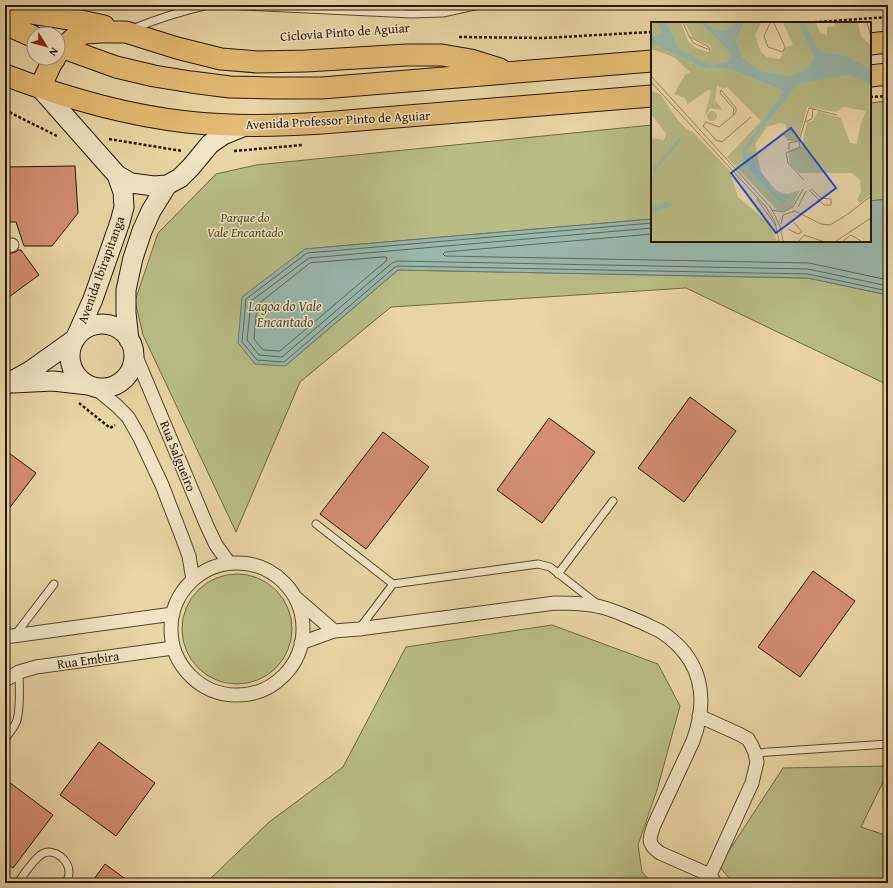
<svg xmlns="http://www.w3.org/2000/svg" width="893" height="888" font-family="'Gentium Book Plus',serif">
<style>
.green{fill:#b8bd85;stroke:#6e6a45}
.water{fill:#98b8ad;stroke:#6a786a}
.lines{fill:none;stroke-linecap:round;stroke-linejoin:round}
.shore{stroke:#5e6859;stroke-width:1}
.building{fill:#d38e72;stroke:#251805}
.service-casing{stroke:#56482d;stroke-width:9}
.minor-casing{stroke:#56482d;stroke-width:15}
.secondary-casing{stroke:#251805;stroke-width:21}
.primary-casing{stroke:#251805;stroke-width:23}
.path{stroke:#251805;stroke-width:2.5;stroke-dasharray:3 2;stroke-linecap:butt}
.service{stroke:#f1e4c4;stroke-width:7}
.minor{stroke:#f1e4c4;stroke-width:13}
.secondary{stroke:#f1e4c4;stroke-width:19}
.primary{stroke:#e4bb72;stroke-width:21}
.labels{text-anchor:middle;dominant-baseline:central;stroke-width:3;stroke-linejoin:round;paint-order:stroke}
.street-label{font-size:13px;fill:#251805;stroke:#f1e4c4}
.park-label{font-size:13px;font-style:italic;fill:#514a2b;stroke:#f1e4c4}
.water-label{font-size:14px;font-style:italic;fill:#4d5040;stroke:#f1e4c4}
.inset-road{fill:none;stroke:#9b8a65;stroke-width:1}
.view{fill:#1d4ed8;fill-opacity:0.15;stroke:#1d4ed8;stroke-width:2}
.inset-edge{fill:none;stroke:#251805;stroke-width:2}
</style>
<rect width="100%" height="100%" fill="#e9d6a5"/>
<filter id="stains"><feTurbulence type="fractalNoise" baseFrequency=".005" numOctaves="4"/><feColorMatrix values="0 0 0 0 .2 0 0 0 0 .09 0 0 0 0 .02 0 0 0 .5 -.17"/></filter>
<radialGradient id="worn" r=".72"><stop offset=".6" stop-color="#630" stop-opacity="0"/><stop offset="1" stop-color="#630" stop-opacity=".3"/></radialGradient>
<!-- green -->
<path class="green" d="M888,101V199L870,201V103Z
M652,125V219L305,249L285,366L398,270L808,278L888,295V385L686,288L391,307L300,382L236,532L143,335L135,301L158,233L216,174L256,165Z
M182 629a55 55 0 1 1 110 0a55 55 0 1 1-110 0Z
M552,625L658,664L680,706L657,790L638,845L642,872L652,883H206L268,823L343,767L406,647Z
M888,766V772L861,827L888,836V883H733L719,866L783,768Z"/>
<!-- water -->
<path class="water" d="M888,199V295L808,278L398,270L285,366L255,364L238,343L242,297L305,249L652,219V241H870V201Z"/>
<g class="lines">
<!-- shore -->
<path class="shore" d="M652,223L307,253L246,299L242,342L257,360L284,362L395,267L398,266L808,274L888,291
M652,228L309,258L251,301L247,340L259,355L282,357L392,263L397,261L808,269L888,286
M652,234L445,252L443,254L445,256L809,263L888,280
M385,257L387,258L386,261L280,351L263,350L254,339L257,305L310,263Z"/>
</g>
<!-- building -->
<path class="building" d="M75,166L78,213L52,246H24L16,222H5V167Z
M18,250H21L39,275L5,300V253H12L16,252Z
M690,397L736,431L684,502L638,468Z
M549,418L595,452L542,523L497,490Z
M383,432L429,467L366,549L320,514Z
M5,450L36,473L5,514Z
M813,571L855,601L800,677L758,647Z
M99,742L155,783L116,836L60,795Z
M5,779L53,815L13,868L5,862Z
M105,864L131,883H91Z"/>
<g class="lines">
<!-- service casing -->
<g class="service-casing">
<path id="service" d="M225,5L412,14L443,13L479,5
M132,29C157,19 182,11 208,5
M316,524L393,584
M558,574L613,501
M359,629L393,584L538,564L550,567L596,603
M15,635L54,584
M5,739C9,733 15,727 17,720C21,705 19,687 19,672
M755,753L888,744
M18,883C24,874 33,860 42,854C55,847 70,861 69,874C69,877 67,880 66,883"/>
</g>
<!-- minor casing -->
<g class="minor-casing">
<path id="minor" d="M5,245H12
M132,347L207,526L216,545L229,563
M93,386L117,406L128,417L140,438L162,485L182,537L189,556L193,580
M171 629a66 66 0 1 1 132 0a66 66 0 1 1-132 0Z
M296,598L334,631
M5,637L173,614
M301,643L334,631L359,629L555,603C570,603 586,603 601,607C614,610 628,617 641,622C647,625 654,628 660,631C702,658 709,697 693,741L654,825C649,839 647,844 660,853L710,875L715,883
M5,680L19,672L36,667L173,648
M699,716L739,734L748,739L752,746L755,753L757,762L752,783L710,875"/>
</g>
<!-- secondary casing -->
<g class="secondary-casing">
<path id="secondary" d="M40,88L117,175L123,192L124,207L120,222L93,299L76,337
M117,175L131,183L154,186L167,185
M70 356a32 32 0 1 1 64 0a32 32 0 1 1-64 0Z
M129,340L126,313V290L133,258L142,231L151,211L167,185L180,178L191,167L210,144L223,135L245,126
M13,383L53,381L88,385
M5,385L30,371L75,339"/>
</g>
<!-- primary casing -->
<g class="primary-casing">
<path id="primary" d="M5,9L81,21L104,26
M5,24L34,37
M870,44L888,42
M58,46L116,67L154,76L191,82L230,87L273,88H322L652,61
M58,53L73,39L84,33L101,32H126L177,48L221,59L258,62L306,61L407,55H442L471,60L500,69
M5,75C63,97 124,115 187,122C232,127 278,126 323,123L652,96
M870,76L888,74
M40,88L51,64L55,58"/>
</g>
<!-- path -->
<path class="path" d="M804,23L888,17
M459,37L544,38L652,32
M870,97L888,96
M5,110L57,136
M109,139L182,151
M234,151L303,145
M79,403L110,428L115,425"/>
<!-- service -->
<use href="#service" class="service"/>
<!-- minor -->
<use href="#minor" class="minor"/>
<!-- secondary -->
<use href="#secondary" class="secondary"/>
<!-- primary -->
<use href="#primary" class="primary"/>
</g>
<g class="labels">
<!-- street labels -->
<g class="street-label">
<text transform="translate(345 32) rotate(-4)">Ciclovia Pinto de Aguiar</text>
<text transform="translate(338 120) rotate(-3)">Avenida Professor Pinto de Aguiar</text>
<text transform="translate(101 270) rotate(-70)">Avenida Ibirapitanga</text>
<text transform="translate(178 456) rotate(68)">Rua Salgueiro</text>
<text transform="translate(88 660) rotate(-8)">Rua Embira</text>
</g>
<!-- park labels -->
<g class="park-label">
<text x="245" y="217">Parque do<tspan x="245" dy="15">Vale Encantado</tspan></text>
</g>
<!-- water labels -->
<g class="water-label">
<text x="285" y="306">Lagoa do Vale<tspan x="285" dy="16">Encantado</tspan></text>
</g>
</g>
<!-- overview -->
<g transform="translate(651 22)">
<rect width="220" height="220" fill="#e9d6a5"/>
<path d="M0,1H7L12,5L10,12L0,14ZM16,1H30L37,19L45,26L57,30L60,28V24L42,16L34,1H49L80,32L77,39L60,43L28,27ZM56,1H84L75,8H64ZM93,1H110L104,13L110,30L116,35L129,37L135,25L142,23L132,1H147L163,36L154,48L138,54L108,48L91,35L85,19ZM154,1H165L169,11L176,13V5L184,4L183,1H207L210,14L220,24V47L197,34L169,29ZM0,21L52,46L79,47L130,68L132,70L91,128L123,171L103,143L97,130L103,118L147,62L199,53L218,61L220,172L209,181L206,177L210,170L209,158L201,151H148L139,142L137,133L138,129L151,124L156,100L162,99L167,89L190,96L199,121L206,122L209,104L215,89L192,85L185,90L156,85L147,119H137L132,112L137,111L134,102L129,101L116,105L104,122L110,150L126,169L136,172L149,168L141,185L133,189L126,188L76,135L110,99L76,65L72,67L66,63L64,78L72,88L59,86L53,96L60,70L58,67L37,82L34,76L23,72L34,53L39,50L23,35L0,27ZM0,69L9,72L25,96L35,107L42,110L79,149L87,175L119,202L126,219H0V116L13,118L15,112L0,92ZM56 94a5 5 0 1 1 10 0a5 5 0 1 1-10 0Z" fill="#b8bd85"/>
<path d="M7,1H16L28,27L60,43L77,39L80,32L49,1H56L64,8H75L84,1H93L85,19L91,35L108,48L138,54L154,48L163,36L147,1H154L169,29L197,34L220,47V63L199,53L147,62L103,118L97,130L123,171L137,175L133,180L127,178L93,141L91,128L132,70L130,68L79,47L52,46L0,21V14L10,12L11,9ZM29,115V121L0,152V149ZM15,180L24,183L0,191V184Z" fill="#98b8ad"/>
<path class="inset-road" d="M32,1L37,12L41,19L42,21L59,28L58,25L39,15M119,1L113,14L117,25L132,30L134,25L123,1M216,1L220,14M0,54L120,186L129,204L132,219M0,60L115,185L124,200L128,219M82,93L83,87L69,71L70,68L85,86V90L84,92L68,105L55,100L52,104L65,118L71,120L100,95M154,100L161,97L162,86M138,128V121L148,119M153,158L137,141L135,131L149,125L148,119L158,86L186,93M158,168L173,183H180V177L170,176L160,167M106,177L125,204M142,185L152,167M147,185L155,169M121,188L132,190L142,185M144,189L170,202L179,203L197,192L220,174M130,202L132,193L144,189M137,207L147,212L151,210L141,198M148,219L153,213L171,219M185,219L220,196M192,219L200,213L210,219"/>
<path class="view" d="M140,106L185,166L125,211L80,151Z"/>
<rect width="220" height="220" class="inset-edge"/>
</g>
<!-- margin -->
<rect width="893" height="888" fill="none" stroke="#e9d6a5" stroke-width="20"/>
<rect x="6" y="6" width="881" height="876" fill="none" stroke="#251805" stroke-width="2"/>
<rect x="10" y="10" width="873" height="868" fill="none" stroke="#251805"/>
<!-- north arrow -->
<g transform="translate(46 46) rotate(127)"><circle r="19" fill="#f1e4c4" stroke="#9f9278"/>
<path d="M0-3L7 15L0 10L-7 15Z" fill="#8f2418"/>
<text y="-6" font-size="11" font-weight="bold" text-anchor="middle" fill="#251805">N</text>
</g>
<rect width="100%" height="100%" filter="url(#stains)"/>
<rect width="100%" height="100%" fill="url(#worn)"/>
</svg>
